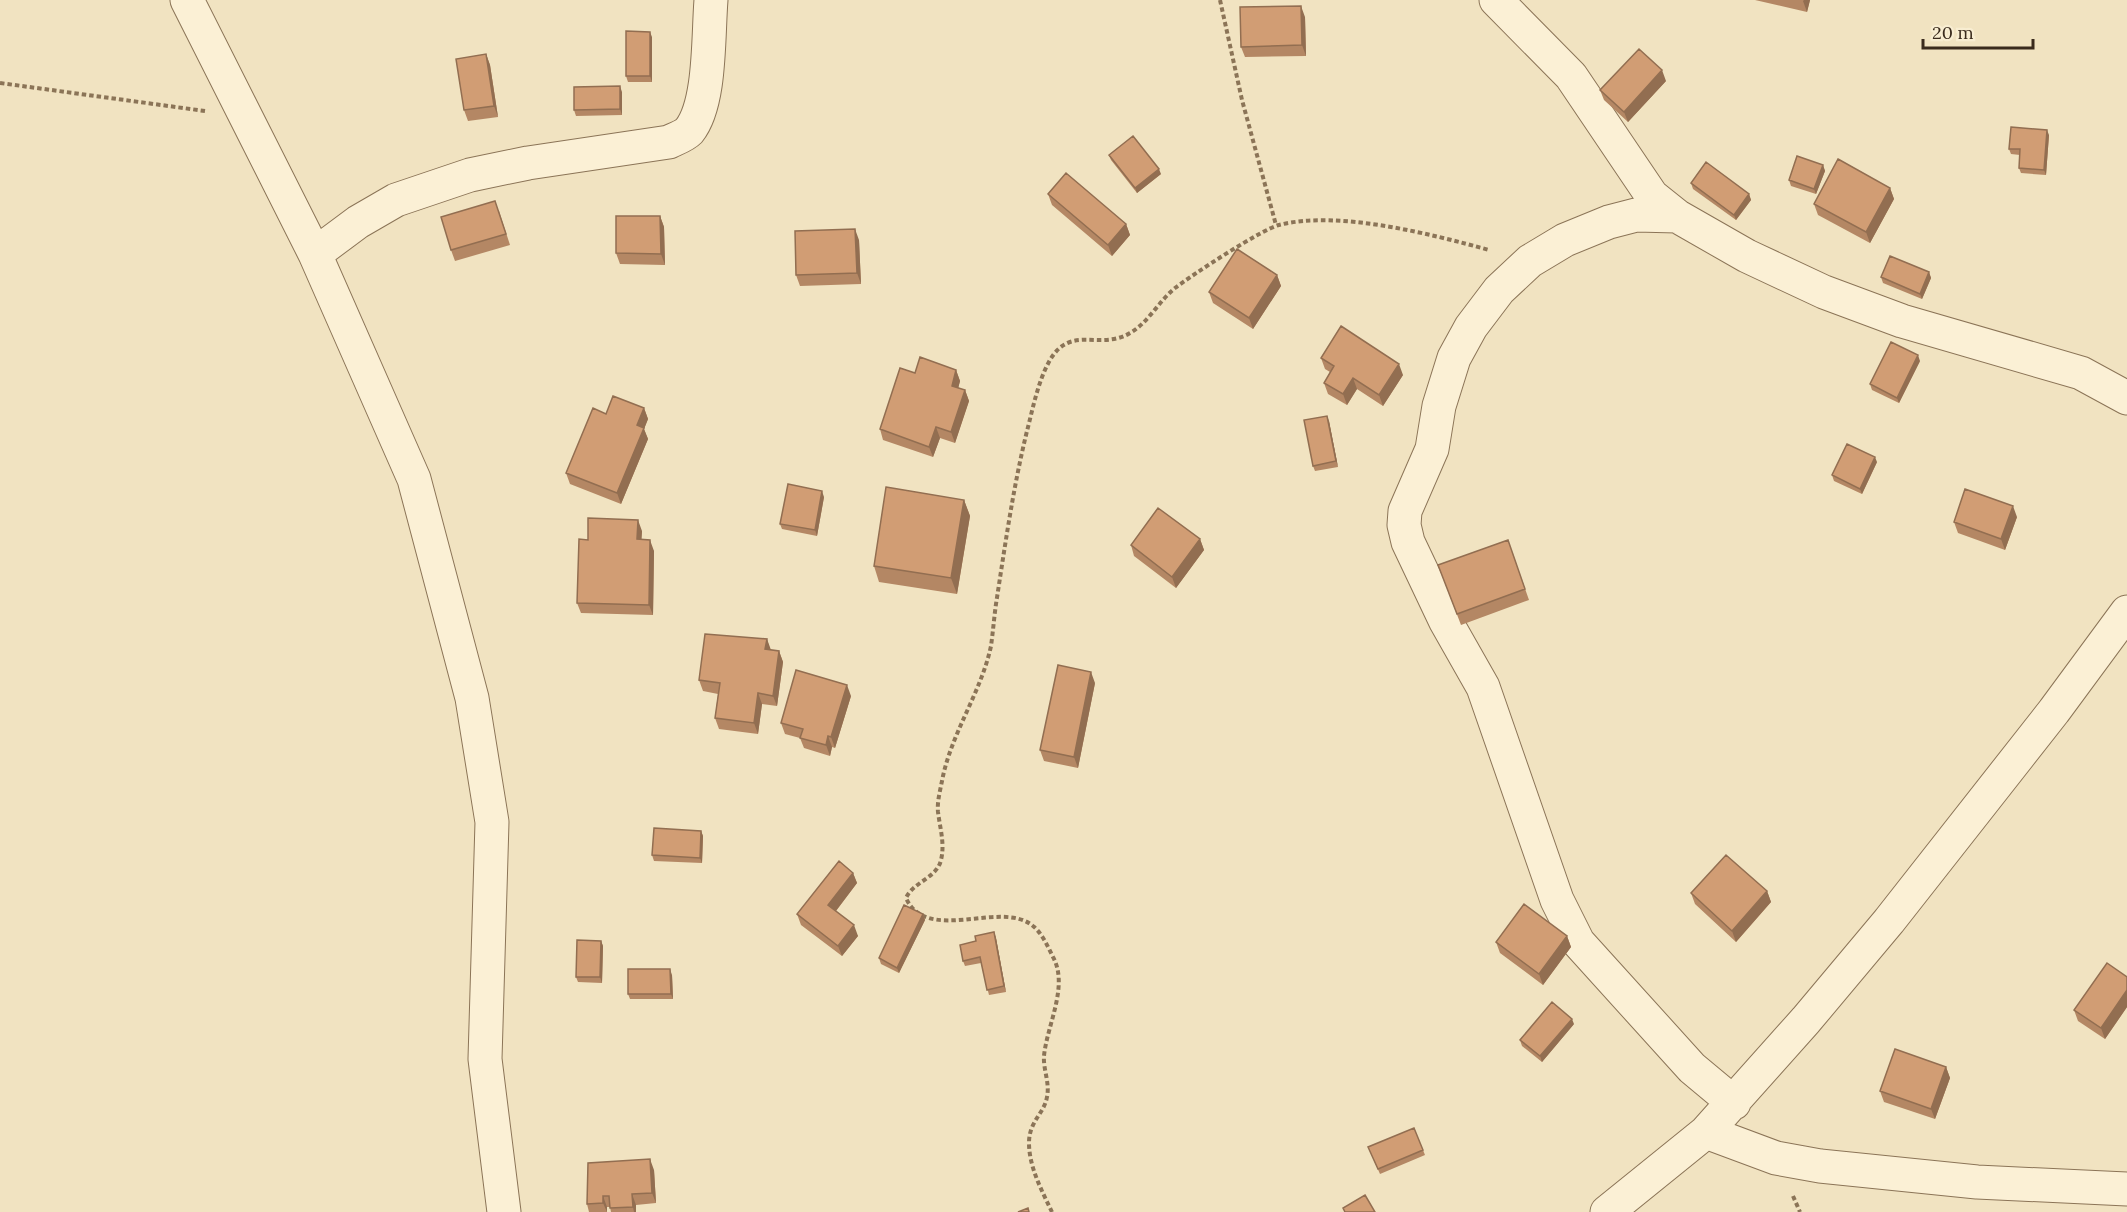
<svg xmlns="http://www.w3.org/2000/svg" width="2127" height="1212" font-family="Lora,serif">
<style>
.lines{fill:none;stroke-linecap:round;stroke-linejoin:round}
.minor-casing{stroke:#8b7457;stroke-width:35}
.path{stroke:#8b7457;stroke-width:4;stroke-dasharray:4.5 3;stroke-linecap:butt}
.minor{stroke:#fbf0d5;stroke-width:33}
.wall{fill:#b48764}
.shaded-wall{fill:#926e51}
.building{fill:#d19d74;stroke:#926e51;stroke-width:1.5}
</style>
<rect width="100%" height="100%" fill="#f1e3c1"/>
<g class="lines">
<!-- minor casing -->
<g class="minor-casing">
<path id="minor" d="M187,0L315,254L414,479L472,698L492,822L485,1059L504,1212
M1496,0L1571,76L1652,196L1677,216L1747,256L1824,292L1902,321L2081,373L2127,398
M1677,216L1636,215L1609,222L1565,240L1530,261L1499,290L1471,327L1454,358L1439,406L1432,449L1405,511L1404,525L1408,542L1445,620L1483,687L1557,900L1578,942L1692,1068L1734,1103
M315,254L358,222L396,200L470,175L528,163L669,142C675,139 684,136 689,131C711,104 708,36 711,0
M1706,1132L1776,1158L1820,1166L1977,1182L2127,1189
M1607,1212L1706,1132L1806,1020L1889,921L2054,711L2127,612"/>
</g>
<!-- path -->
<path class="path" d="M1220,0L1242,100L1276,225
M0,83L205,111
M1793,1196L1800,1212
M1052,1212C1042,1191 1029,1167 1029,1143C1029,1121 1044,1114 1047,1097C1050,1083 1043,1069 1044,1056C1047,1025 1069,986 1053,957C1048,947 1042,933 1033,926C1001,899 927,945 906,898C913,882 937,878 941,860C945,844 940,828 938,812C937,802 940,791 942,781C951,733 981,693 991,646C993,632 994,618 996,604C1005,546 1013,488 1027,431C1033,408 1038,381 1050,360C1071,324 1100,351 1130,333C1148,323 1159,301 1175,288C1192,275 1262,229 1279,225C1338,210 1431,234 1489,250"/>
<!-- minor -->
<use href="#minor" class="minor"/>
</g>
<!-- wall -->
<path class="wall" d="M1755,0H1810L1807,12Z
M1305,17L1306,56L1245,57L1241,47Z
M652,37V82H628L626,76Z
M486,54L490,65L498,117L468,121L464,110Z
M1666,81L1628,122L1604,100L1600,90Z
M622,92V115L576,116L574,110Z
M2049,135L2046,175L2021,173L2019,168L2020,155L2011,154L2009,149Z
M1109,155L1161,174L1137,193L1111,160Z
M1823,165L1825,171L1816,194L1791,186L1789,180Z
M1691,183L1749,194L1751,200L1736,220L1693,189Z
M1890,188L1894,199L1870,243L1818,215L1814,204Z
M1048,194L1126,224L1130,235L1112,256L1052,205Z
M499,211L510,245L455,261L451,250Z
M660,216L664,227L665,265L620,264L616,253Z
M859,240L861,284L800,286L796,275Z
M1929,272L1931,278L1922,299L1883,283L1881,277Z
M1277,275L1281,286L1253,329L1213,303L1209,292Z
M1321,358L1403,375L1383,406L1357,389L1347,405L1328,394L1324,383L1330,372L1325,369Z
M1920,361L1899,403L1872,390L1870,384Z
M956,370L960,381L958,388L965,390L969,401L955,443L940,438L933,457L883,440L880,429L915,373Z
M644,408L648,419L644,429L648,439L621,504L570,484L566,473L606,414Z
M1329,421L1338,467L1315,471L1313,466Z
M1877,462L1862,494L1834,481L1832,475Z
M824,497L817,536L782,529L780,524Z
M964,500L970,516L957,594L879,582L874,566Z
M2017,517L2005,550L1958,533L1954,522Z
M642,531L641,539L654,551L653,615L581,613L577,603L588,540Z
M1200,539L1204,550L1176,588L1134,556L1131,545Z
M1508,540L1529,600L1461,625L1438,565Z
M767,639L770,650L779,651L783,662L777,706L762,704L758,734L719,729L715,718L718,694L703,691L699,680Z
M1095,683L1078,768L1044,761L1040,750Z
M851,696L835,748L832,747L830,756L804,748L800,738L785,734L781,723Z
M701,831L703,836L702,863L654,861L652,855Z
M853,873L857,883L836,911L858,936L842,956L801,925L797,914Z
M1767,891L1771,902L1736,942L1695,904L1691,893Z
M923,914L925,920L899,973L881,964L879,958Z
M994,932L996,938L1006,992L989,995L981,963L965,966L963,961L976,941Z
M1567,936L1571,947L1543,985L1500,953L1496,942Z
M601,941L603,946L602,983L578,982L576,977Z
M672,975L673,999H630L628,994Z
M2127,977V1007L2105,1039L2078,1021L2074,1010Z
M1574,1024L1542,1062L1522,1046L1520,1040Z
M1946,1067L1950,1078L1935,1119L1884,1102L1880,1091Z
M1368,1147L1423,1150L1425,1155L1380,1174Z
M654,1170L656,1203L636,1205V1212H611L610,1207H607V1212H589L587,1204Z"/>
<!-- shaded-wall -->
<path class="shaded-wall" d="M1804,0H1810L1807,12L1803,1Z
M1301,6L1305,17L1306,56L1302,45Z
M650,32L652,37V82L650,76Z
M486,54L490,65L498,117L494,106Z
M1662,70L1666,81L1628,122L1624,112Z
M620,86L622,92V115L620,109Z
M2047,130L2049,135L2046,175L2044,170Z
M1823,165L1825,171L1816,194L1814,189Z
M1159,169L1161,174L1137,193L1135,188Z
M1890,188L1894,199L1870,243L1866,232Z
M1749,194L1751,200L1736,220L1734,215Z
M660,216L664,227L665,265L661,254Z
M1126,224L1130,235L1112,256L1108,245Z
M855,229L859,240L861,284L857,273Z
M1929,272L1931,278L1922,299L1920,294Z
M1277,275L1281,286L1253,329L1249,318Z
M1918,355L1920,361L1899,403L1897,398Z
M1399,364L1403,375L1383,406L1379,395Z
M956,370L960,381L956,397L952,386Z
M1353,378L1357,389L1347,405L1343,394Z
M965,390L969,401L955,443L951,432Z
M644,408L648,419L644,429L648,439L621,504L617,493L637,425Z
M1327,416L1329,421L1338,467L1336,461Z
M936,427L940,438L933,457L929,447Z
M1875,457L1877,462L1862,494L1860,489Z
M822,491L824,497L817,536L815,530Z
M964,500L970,516L957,594L951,578Z
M2013,506L2017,517L2005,550L2001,539Z
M638,520L642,531L641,550L637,539Z
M1200,539L1204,550L1176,588L1172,577Z
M650,540L654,551L653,615L649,605Z
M767,639L771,650L765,649Z
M779,651L783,662L777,706L773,696Z
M1091,672L1095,683L1078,768L1074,757Z
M847,685L851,696L835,748L831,737Z
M758,693L762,704L758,734L754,723Z
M828,736L832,747L830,756L826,745Z
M701,831L703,836L702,863L700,858Z
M853,873L857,883L832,916L828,905Z
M1767,891L1771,902L1736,942L1732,931Z
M923,914L925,920L899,973L897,968Z
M854,925L858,936L842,956L838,946Z
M994,932L996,938L1006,992L1004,986Z
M1567,936L1571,947L1543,985L1539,974Z
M601,941L603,946L602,983L600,977Z
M670,969L672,975L673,999L671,994Z
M2127,990V1007L2105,1039L2101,1028Z
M1572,1019L1574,1024L1542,1062L1540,1056Z
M1946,1067L1950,1078L1935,1119L1931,1109Z
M650,1159L654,1170L656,1203L652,1193Z
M632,1194L636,1205V1212H634L633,1207Z
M603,1196L607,1207V1212L603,1203Z"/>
<!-- building -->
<path class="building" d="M1301,6L1302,45L1241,47L1240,7Z
M626,31L650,32V76H626Z
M1639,49L1662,70L1624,112L1600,90Z
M486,54L494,106L464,110L456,59Z
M620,86V109L574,110V87Z
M2011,127L2047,130L2044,170L2019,168L2020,149H2009Z
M1133,136L1159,169L1135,188L1109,155Z
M1797,156L1823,165L1814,189L1789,180Z
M1838,159L1890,188L1866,232L1814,204Z
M1706,162L1749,194L1734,215L1691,183Z
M1066,173L1126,224L1108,245L1048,194Z
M495,201L506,234L451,250L441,217Z
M616,216H660L661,254L616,253Z
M855,229L857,273L796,275L795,231Z
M1237,249L1277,275L1249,318L1209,292Z
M1890,256L1929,272L1920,294L1881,277Z
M1341,326L1399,364L1379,395L1353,378L1343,394L1324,383L1334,366L1321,358Z
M1891,342L1918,355L1897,398L1870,384Z
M920,357L956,370L952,386L965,390L951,432L936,427L929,447L880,429L900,368L915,373Z
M613,396L644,408L637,425L644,428L617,493L566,473L593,408L606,414Z
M1327,416L1336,461L1313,466L1304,420Z
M1847,444L1875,457L1860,489L1832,475Z
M788,484L822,491L815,530L780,524Z
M886,487L964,500L951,578L874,566Z
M1965,489L2013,506L2001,539L1954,522Z
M1158,508L1200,539L1172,577L1131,545Z
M588,518L638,520L637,539L650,540L649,605L577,603L579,539L588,540Z
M1508,540L1525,589L1457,614L1438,565Z
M705,634L767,639L765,649L779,651L773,696L758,693L754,723L715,718L720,683L699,680Z
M1058,665L1091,672L1074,757L1040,750Z
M796,670L847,685L831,737L828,736L826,745L800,738L803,729L781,723Z
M654,828L701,831L700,858L652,855Z
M1726,855L1767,891L1732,931L1691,893Z
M839,861L853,873L828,905L854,925L838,946L797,914Z
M1524,904L1567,936L1539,974L1496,942Z
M904,905L923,914L897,968L879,958Z
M994,932L1004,986L987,990L980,957L963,961L960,945L976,941L975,936Z
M577,940L601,941L600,977H576Z
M2107,963L2127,977V990L2101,1028L2074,1010Z
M628,969H670L671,994H628Z
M1552,1002L1572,1019L1540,1056L1520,1040Z
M1895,1049L1946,1067L1931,1109L1880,1091Z
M1414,1128L1423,1150L1378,1169L1368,1147Z
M650,1159L652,1193L632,1194L633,1207L610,1208L609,1196H603V1203L587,1204L588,1163Z
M1365,1195L1375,1212H1345L1343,1208Z
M1028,1208L1029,1212H1018Z"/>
<!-- scale -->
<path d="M1923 39v9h110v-9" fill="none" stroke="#3a2b1d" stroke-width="3"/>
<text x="1932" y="39" font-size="18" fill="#3a2b1d" stroke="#f8edd1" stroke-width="4.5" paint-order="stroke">20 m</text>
</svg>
